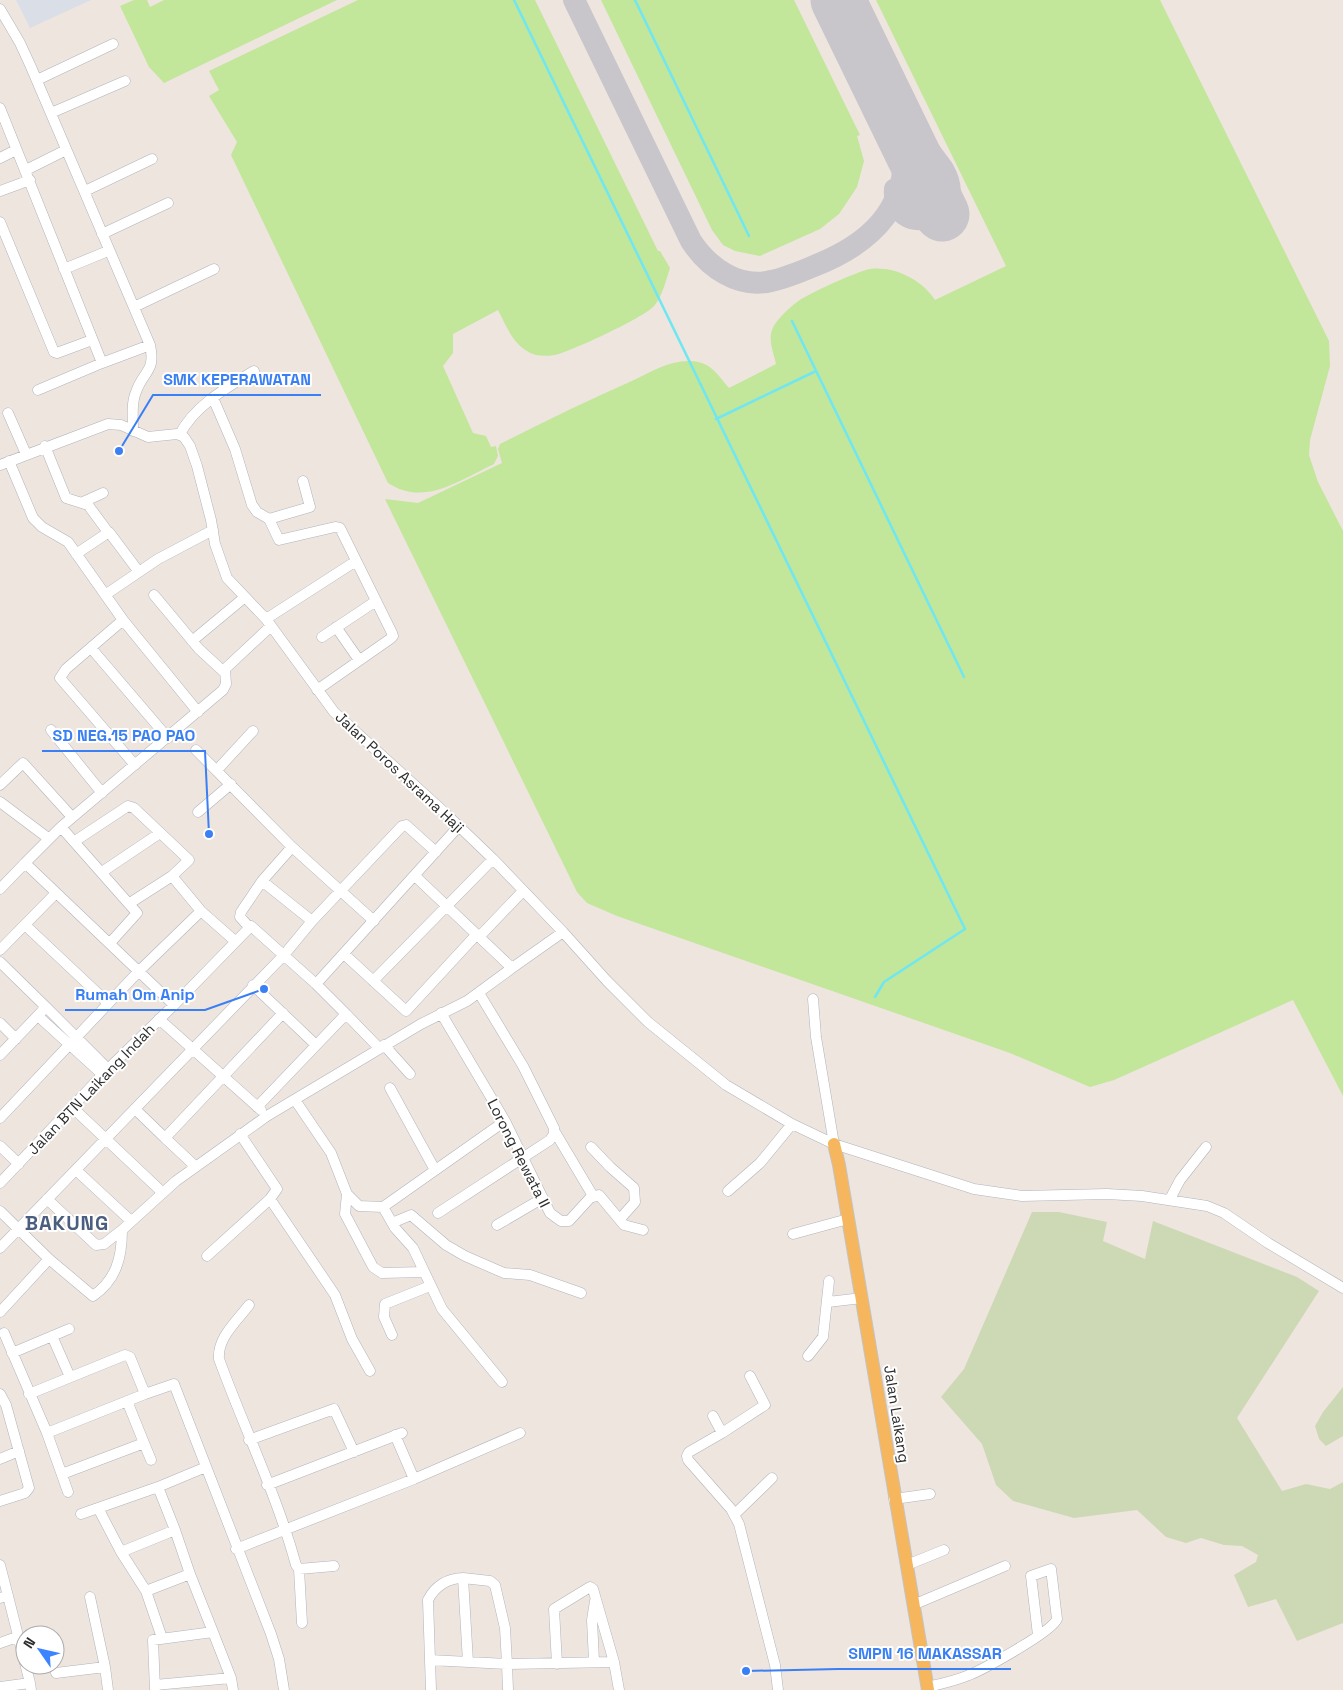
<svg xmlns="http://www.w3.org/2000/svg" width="1343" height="1690" font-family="'Space Grotesk',sans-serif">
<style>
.airport{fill:#dadee7}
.green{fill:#c2e69a}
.cemetery{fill:#cdd9b5}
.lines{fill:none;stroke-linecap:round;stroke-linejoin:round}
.stream{stroke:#6fe7f2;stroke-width:2.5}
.taxiway{stroke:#c8c6cb;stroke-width:22}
.runway{stroke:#c8c6cb;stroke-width:55}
.minor-casing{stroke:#afb4bc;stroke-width:11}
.major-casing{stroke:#c4c4c4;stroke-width:14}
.minor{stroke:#fff;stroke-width:10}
.major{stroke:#f5b65d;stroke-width:12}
.labels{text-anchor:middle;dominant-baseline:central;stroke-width:4;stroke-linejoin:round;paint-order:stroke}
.street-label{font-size:15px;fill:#2c2c2c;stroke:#fff}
.district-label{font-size:20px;font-weight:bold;letter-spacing:1px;fill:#4b5e7f;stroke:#fff}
.leader{fill:none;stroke:#3a7ff4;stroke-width:2}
.callout-dot{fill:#3a7ff4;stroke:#fff;stroke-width:2}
.callout-label{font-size:16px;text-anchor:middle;font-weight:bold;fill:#3a7ff4;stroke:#fff;stroke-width:4;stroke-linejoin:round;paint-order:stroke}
</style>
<rect width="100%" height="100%" fill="#eee5df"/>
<!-- airport -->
<path class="airport" d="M16,0H91L30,28Z"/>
<!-- green -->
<path class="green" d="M134,0H147L150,7L164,0H337L164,83L149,67L120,6Z
M358,0H535L658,251H660L670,268C666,280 662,297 654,306C643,318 572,351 555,355C550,356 541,356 536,355C514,348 508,329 498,310L453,334V353L443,366L473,433L486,436L491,447L496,446L498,456L494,464C460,480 424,507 388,483L231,155L237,142L209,96L219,90L209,71Z
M601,0H794L860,135L857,136L864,161L857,187L839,214L820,229L760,256L735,251L723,245L712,230Z
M876,0H1160L1329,341L1330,366L1310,440L1309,455L1318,482L1343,531V1096L1293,1000L1114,1080L1090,1087L1010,1053L617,916L587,903L577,892L385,499L418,503L502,463L498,449L500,444C544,422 588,400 634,380C652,371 671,360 691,361C711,362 718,375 729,388L776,364C774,354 768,341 772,330C775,321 789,308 797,302C807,294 858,271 870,269C895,266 922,280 935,300L1006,266Z"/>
<!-- cemetery -->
<path class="cemetery" d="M1032,1212H1059L1107,1222L1103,1241L1145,1259L1153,1221L1297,1277L1319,1291L1237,1418L1282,1491L1306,1484L1330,1489L1343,1482V1623L1297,1641L1276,1599L1248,1607L1234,1575L1256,1562L1258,1555L1242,1546L1224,1545L1201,1538L1186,1543L1166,1537L1137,1510L1074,1518L1013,1501L996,1485L982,1444L941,1397L964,1369Z
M1343,1387V1436L1326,1446L1319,1439L1315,1426L1323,1412Z"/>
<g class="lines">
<!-- stream -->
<path class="stream" d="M514,0L965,929L884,982L875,997
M635,0L749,236
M792,321L964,677
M716,419L816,371"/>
<!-- taxiway -->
<path class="taxiway" d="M574,0L691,241C708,267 738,289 771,281C786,278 800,272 814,266C855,250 892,225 902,179C904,166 906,154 904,141C902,133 898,124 894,116
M877,80L943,169C973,220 891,241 895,189"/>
<!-- runway -->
<path class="runway" d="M838,0L942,214"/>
<!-- minor casing -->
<g class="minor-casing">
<path id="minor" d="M0,9L20,43L31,67L150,345C156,372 143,371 136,392C131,403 133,419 133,431
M37,80L113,44
M0,108L102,363L150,345
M51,113L125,81
M0,158L16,150
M26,170L66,150
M0,191L30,180
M85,191L152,159
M0,222L54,352L57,353L92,340
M102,234L168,203
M64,269L108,251
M134,307L214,269
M38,390L102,363
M213,398L235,449L252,505L257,512L269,519L279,540L335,527L340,528L392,633L393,636L390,639L317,690
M8,413L26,454
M180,434C195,405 228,387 254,371
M45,446L66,498L88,505L108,532
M9,461L33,518L42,527L68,542L123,620L66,669L60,678L135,765
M0,465L108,424L121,425L148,437L177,434L184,437L190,446L197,466L211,520L215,544L227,578L266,619L334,712L443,811L493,859L563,932L607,981L648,1022L726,1085L792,1124L834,1144L974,1189L1022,1196L1107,1194L1142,1196L1207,1206L1224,1213L1268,1243L1343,1288
M83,502L103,493
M269,519L310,507L303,481
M76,554L109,532L139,572
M105,595L158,559L213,530
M154,595L199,649L224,672
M266,619L356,561
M123,620L198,712
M336,627L359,660
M322,637L376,601
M192,641L245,597
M91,648L168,738
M51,730L102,793
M196,750L292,847L374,921
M217,770L253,731
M0,785L23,763L72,817
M0,802L48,838
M198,812L231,784
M61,827L137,913L110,943
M75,841L128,806L134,808L189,860L172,876L201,911L235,941
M102,872L160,833
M0,889L25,863
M130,903L172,876
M312,921L402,826L406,825L436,852
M25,925L108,1003
M249,927L240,917L241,912L262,881L292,847
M480,936L523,891
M0,950L56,893
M344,954L406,1011L477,934
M0,962L46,1007L0,1055
M512,968L563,932
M373,981L493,859
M253,985L316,1045
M813,999L816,1037L834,1144
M174,1005L251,926L316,984L459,826
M46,1007L108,1069
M441,1013L505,1121L550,1213L561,1221H569L590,1198L599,1195L624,1225L643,1230
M346,1014L379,1048
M38,1016L103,1075
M159,1019L261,1110
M0,1023L16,1039
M384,1045L410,1074
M390,1088L435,1170
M295,1100L331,1153L347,1194L359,1206L383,1207
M257,1107L346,1014L316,984
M73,1108L163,1193
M135,1109L165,1138L283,1013
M0,1118L139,971L201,911
M555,1132L593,1196
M165,1138L195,1166
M0,1146L19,1164
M591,1147L610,1167L634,1188L635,1202L620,1219
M77,1171L131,1221
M0,1183L108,1069L174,1005L25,863L61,827L223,690L226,684L225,669L271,626
M728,1191L760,1163L792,1124
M347,1194L345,1214L373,1267L382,1273L424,1272
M47,1199L96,1245L104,1244L122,1230
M270,1199L335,1295L352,1339L370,1371
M1170,1199L1180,1180L1206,1147
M0,1211L49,1259L93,1296C116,1280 122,1258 122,1230L176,1181L267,1116L421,1024L467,1001L512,968L415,876
M438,1213L550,1140L554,1134V1128L523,1066L479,993
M392,1223L411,1215L446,1245L465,1256L504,1273L530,1275L581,1293
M497,1225L543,1198
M793,1234L848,1219
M0,1248L284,955L312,921L262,881
M207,1256L270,1199L277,1189L240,1134
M828,1302L862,1298
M249,1305C237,1321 217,1338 219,1359C244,1428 277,1495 296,1565L299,1569L334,1566
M0,1312L49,1259
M4,1333L47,1433L68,1492
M392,1335L384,1317L385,1304L430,1286
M52,1336L70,1377
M12,1353L69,1329
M808,1356L823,1337L829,1281
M502,1382L442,1309L413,1248L395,1228L383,1207L505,1121
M0,1394L6,1405L29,1488L25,1493L0,1501
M29,1394L125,1355L130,1357L145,1394L174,1384L271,1634L279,1659L284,1690
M713,1416L722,1433L689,1452L687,1456L688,1460L731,1509L739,1524L775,1665L778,1690
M47,1433L145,1394
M722,1433L765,1405L750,1376
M395,1435L414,1479
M249,1440L334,1409L354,1452
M144,1443L151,1460
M0,1459L19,1451
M62,1474L144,1443L127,1401
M267,1485L402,1433
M158,1487L206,1467
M894,1499L930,1494
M98,1508L121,1552
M81,1514L158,1487L175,1530
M735,1514L772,1478
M236,1549L414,1479L520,1433
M0,1565L8,1596
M907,1565L944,1550
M299,1569L302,1623
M463,1578L490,1581L495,1585L505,1628L507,1664L614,1662
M146,1591L121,1552L175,1530L190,1574
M0,1598L8,1596L30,1683
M913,1605L1005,1566
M162,1638L146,1591L190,1574L213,1632
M0,1643L17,1637
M430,1660L431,1690
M594,1661L592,1620L595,1601
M468,1662L463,1578C448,1578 435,1586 428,1600L430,1660L507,1664L508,1690
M557,1664L554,1609L590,1587L593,1589L614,1662L619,1690
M105,1667L108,1690
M56,1673L105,1667L90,1597
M155,1685L231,1678
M0,1687L30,1683L31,1690
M927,1687C941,1684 955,1681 969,1675C984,1669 1053,1631 1057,1619L1051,1569L1031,1576L1038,1635
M155,1690L153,1640L213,1632L231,1678L233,1690"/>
</g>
<!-- major casing -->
<g class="major-casing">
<path id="major" d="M834,1144L839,1165L928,1690"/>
</g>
<!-- minor -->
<use href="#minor" class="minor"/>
<!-- major -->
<use href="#major" class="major"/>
</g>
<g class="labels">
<!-- street labels -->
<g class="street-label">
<text transform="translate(400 772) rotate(43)">Jalan Poros Asrama Haji</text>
<text transform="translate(91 1089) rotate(-46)">Jalan BTN Laikang Indah</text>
<text transform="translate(519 1153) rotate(63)">Lorong Rewata II</text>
<text transform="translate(897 1414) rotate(81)">Jalan Laikang</text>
</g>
<!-- district labels -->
<g class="district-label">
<text x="67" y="1223">BAKUNG</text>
</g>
</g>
<!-- callouts -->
<path class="leader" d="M119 451L153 395H321M209 834L205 751H42M264 989L205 1010H65M746 1671L838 1669H1011"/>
<g class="callout-dot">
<circle cx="119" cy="451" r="5"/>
<circle cx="209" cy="834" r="5"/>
<circle cx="264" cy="989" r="5"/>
<circle cx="746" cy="1671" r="5"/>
</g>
<g class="callout-label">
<text x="237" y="385">SMK KEPERAWATAN</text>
<text x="124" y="741">SD NEG.15 PAO PAO</text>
<text x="135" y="1000">Rumah Om Anip</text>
<text x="925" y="1659">SMPN 16 MAKASSAR</text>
</g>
<!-- north arrow -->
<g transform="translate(40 1650) rotate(304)"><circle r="24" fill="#ffffff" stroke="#ababab"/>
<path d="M0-4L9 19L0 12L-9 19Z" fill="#3b83ff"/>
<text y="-8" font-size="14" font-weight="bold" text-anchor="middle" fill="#2c2c2c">N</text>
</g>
</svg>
